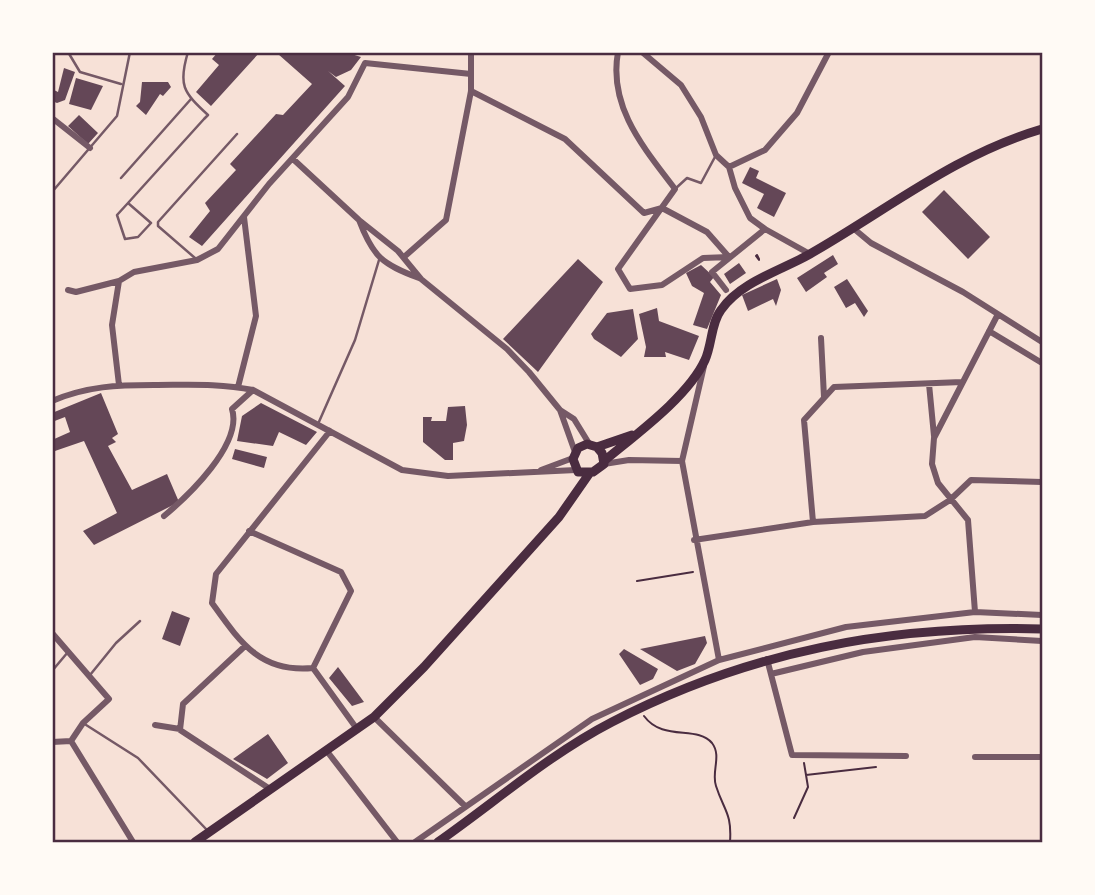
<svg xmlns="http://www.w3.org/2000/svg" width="1095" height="895" font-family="Poppins,sans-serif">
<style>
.building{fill:#644757}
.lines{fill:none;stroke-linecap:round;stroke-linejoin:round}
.path{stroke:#4a2c40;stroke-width:2}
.service{stroke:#755966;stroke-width:2.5}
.minor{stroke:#755966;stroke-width:6}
.secondary{stroke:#4a2c40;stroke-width:9}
.neatline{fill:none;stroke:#4a2c40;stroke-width:2.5}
</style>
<rect width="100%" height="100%" fill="#f7e1d7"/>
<!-- building -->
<path class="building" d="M218,52H260L211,106L196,92L219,65L212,59Z
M279,52H345L361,57L351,70L336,77L328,71L345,86L202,246L189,237L210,211L205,203L236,170L230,164L276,114L283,115L312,84L278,54Z
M64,68L75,72L65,100L57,103L52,101V89L58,92Z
M76,78L103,86L91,110L69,104Z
M142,82H168L171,87L163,96L160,94L146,115L136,106L140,102Z
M79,115L98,133L88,144L68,126Z
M750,167L759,171L756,178L786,193L774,217L757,208L764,194L742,183Z
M944,190L990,237L968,259L922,212Z
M833,255L838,264L824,273L827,277L806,292L797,278Z
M578,259L603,282L538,372L503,339Z
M739,263L746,273L730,284L724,274Z
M701,265L714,277L710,282L721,295L707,329L693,325L704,293L692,286L686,273Z
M777,279L781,290L776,306L773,299L748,311L742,295Z
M847,279L868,311L864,317L855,303L846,308L834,287Z
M657,308L659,321L699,336L689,360L665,352L666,357H644L646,347L639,314Z
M633,309L638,339L621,357L594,339L591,334L607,313Z
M101,393L118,434L112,438L116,442L108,446L132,490L167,474L179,502L94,545L83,531L117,513L84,441L52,452V440L70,432L65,417L52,422V413Z
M261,403L317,432L306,445L279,432L273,446L237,441L242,416Z
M465,406L467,425L464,441L453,443V460H445L423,442V417H432L431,421H446L448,407Z
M235,449L267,457L264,468L232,459Z
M172,611L190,618L180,646L162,639Z
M705,636L707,643L695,664L677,671L640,649Z
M624,649L658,669L653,679L640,685L619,654Z
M338,667L364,702L352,706L329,678Z
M268,734L288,763L267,779L233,759Z"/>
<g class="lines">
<!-- path -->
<path class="path" d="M757,255L759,259V260L756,256Z
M637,581L693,572
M644,716C663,742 697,725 712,743C722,756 711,772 716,786C724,811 732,813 730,842
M806,775L876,767
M794,818L808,787L804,763"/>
<!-- service -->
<path class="service" d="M68,52L80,72L121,84
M121,178L191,99
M675,189L687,178L701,183L716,155
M52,192L117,116L130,52
M128,203L151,223L138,237L125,239L117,215L128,203L204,119L208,115C183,92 178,85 188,52
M195,258L158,226V222L237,134
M318,424L355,340L379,260
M52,671L68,652
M90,675L116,643L140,621
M83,723L138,758L207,830"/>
<!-- minor -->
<path class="minor" d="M618,52C608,107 644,148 675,189L618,269L630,289L662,285L703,258L729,257
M642,52L681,85L701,117L716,155L729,167L735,188L750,218L765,229
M471,91L565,139L644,213L662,208L707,232L729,257
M52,118L90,148
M293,159L359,220L398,251L421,279L507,349L529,372L560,410L575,452
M729,167L765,150L797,113L829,52
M359,220C373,257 382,264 419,278
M853,228L871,243L963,292L1042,342
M404,257L446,220L471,91V52
M68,290L76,292L119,281L134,272L197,260L218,249L269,184L348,97L365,63L471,74
M726,290L712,272L765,229L810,254
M989,331L1042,363
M821,338L824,397
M704,366L682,461L719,660
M929,384L934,436
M119,385L112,325L119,281
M238,387L256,316L244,217
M52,401C87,386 118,385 154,385C188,385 219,383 253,390L402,470L448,476L576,470
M560,410L574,419L590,445
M604,464L629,460L682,461
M541,470L573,458
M164,516C188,496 243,444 232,409L253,390
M813,522L804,420L834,387L962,382
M249,531L341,572L351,591L313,668
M694,540L813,522L925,516L950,500L971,480L1042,482
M975,612L968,520L938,483L932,464L934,438L997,316
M52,633L109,699L83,723L71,741
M244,647L183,704L180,730L270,789
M767,659L792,755L906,756
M313,668C260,673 240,642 212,603L216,574L330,431
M313,668L357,729
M771,674L863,652L975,637L1042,641
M374,717L465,806
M155,725L180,729
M71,741L133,842
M52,742L71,741
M326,750L397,842
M975,757H1042
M415,842L592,719L719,660L846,627L975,612L1042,615"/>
<!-- secondary -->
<path class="secondary" d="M597,447L602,453L604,464L593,472H578L573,459L578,448L587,444L597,447L632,435
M604,461C635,435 688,397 705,360C712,345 711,323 721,310C740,282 782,270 810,254C889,209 954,155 1042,129
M195,842L374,717L424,667L559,517L589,474
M438,842C495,802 550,754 612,722C749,651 890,625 1042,629"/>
</g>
<!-- border -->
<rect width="1095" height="895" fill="none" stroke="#fffaf5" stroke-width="108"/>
<rect x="54" y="54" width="987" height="787" class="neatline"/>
</svg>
